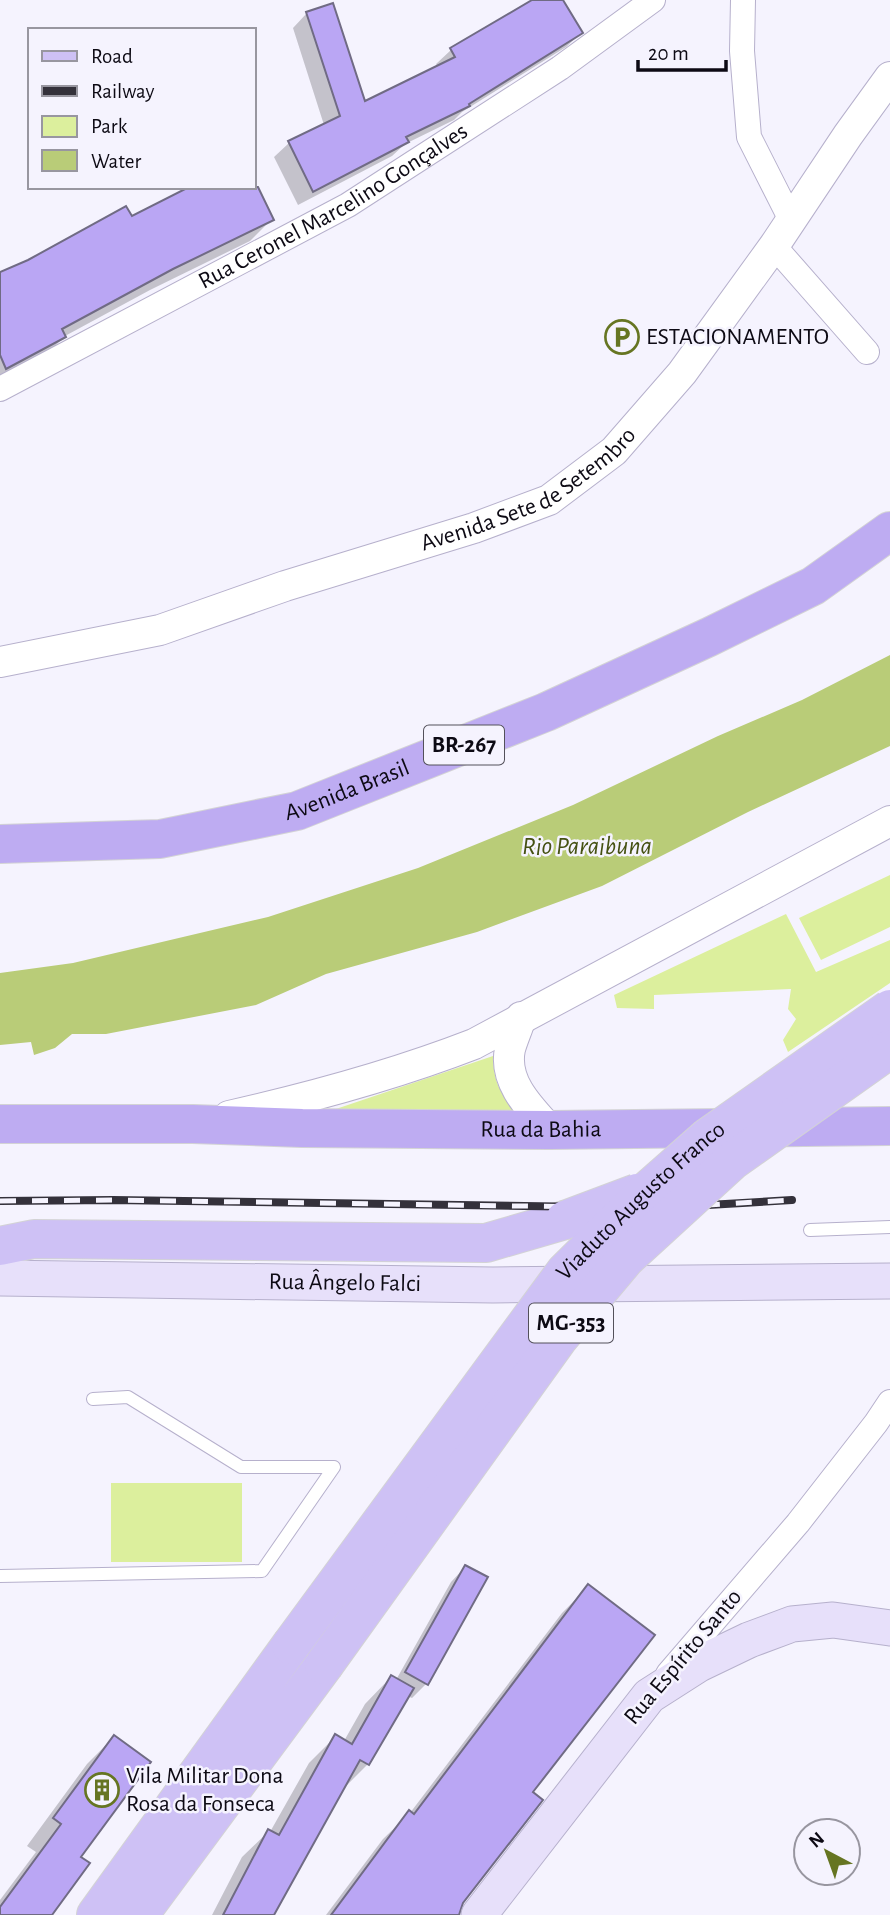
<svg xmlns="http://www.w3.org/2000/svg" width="890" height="1915" font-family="'Alegreya Sans',sans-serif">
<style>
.green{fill:#dcef9d}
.water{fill:#b9cc78}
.shadow{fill:#0003}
.building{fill:#baa6f4;stroke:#706b84;stroke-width:2}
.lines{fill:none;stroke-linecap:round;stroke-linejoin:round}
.service-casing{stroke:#b6b0cc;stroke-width:14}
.minor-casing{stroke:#b6b0cc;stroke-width:26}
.tertiary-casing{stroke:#b6b0cc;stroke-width:32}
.secondary-casing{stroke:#b6b0cc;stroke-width:37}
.primary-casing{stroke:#d3d3d5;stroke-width:40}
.trunk-casing{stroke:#d3d3d5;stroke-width:40}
.service{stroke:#fff;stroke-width:12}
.minor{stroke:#fff;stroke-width:24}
.tertiary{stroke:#fff;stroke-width:30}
.secondary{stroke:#e7e0fa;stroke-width:35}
.primary{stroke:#cec1f5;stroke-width:38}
.trunk{stroke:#beacf2;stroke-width:38}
.rail-casing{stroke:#34313b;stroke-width:8}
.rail{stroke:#f5f3fe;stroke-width:5;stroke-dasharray:16;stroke-linecap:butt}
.primary-bridge-casing{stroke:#d3d3d5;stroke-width:40;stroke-linecap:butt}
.primary-bridge{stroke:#cec1f5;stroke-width:38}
.labels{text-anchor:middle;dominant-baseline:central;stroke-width:5;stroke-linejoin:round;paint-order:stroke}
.shield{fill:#f5f3fe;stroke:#53505a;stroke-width:2}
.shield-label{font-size:23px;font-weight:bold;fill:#0d0a14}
.street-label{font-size:24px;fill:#0d0a14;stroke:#f5f3fe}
.poi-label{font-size:24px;fill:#0d0a14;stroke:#f5f3fe;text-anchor:start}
.water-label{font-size:26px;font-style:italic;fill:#455113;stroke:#f5f3fe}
</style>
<rect width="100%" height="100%" fill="#f5f3fe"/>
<!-- green -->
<path class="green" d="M890,875V927L821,960L799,918Z
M786,914L816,972L890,940V983L788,1052L783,1040L796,1019L788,1009L791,989L654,995V1009L617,1008L614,995Z
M493,1056C494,1084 500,1093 519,1114L330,1111Z
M111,1483H242V1562H111Z"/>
<!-- water -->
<path class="water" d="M890,655V746L748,812L602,886L477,932L326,974L256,1005L106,1034H72L55,1048L34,1055L31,1042L0,1045V973L73,963L268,917L418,868L573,805L718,736L802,700Z"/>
<!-- shadow -->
<path class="shadow" d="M535,0H561L581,33L566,47L462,112L454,120L405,144L392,156L298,205L274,157L289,143L324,125L293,28L307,13L364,103L438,67L436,64L451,50Z
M254,183L271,220L250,241L150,290L65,336L43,358L0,381V274L131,218L254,187Z
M465,1567L486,1578L426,1684L412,1698L407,1696L368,1764L341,1791L272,1915H212L242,1857L269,1831L270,1832L309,1763L336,1736L344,1741L365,1704L391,1677L396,1680L451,1582Z
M589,1586L531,1792L462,1902L457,1915H326L383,1839L410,1813L562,1613Z
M114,1737L79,1857L50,1915H0V1900L36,1852L27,1846L87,1764Z"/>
<!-- building -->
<path class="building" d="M532,0H563L583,33L469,104L470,106L406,137L409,142L313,192L288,141L340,116L306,12L333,3L365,101L455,57L450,48Z
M189,187H258L274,220L173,269L62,329L66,337L6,369L0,355V272L28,260L126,206L132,216Z
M465,1565L488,1577L428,1685L405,1672Z
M588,1584L655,1635L533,1792L543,1800L463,1903L459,1915H331L409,1810L414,1814Z
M391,1675L414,1688L369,1765L360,1760L274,1915H223L268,1829L279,1835L335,1734L352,1744Z
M114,1735L151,1762L81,1857L90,1863L52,1915H0V1907L61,1824L53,1818Z"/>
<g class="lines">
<!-- service casing -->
<g class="service-casing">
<path id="service" d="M810,1230L890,1227
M93,1399L128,1397L241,1467H334
M0,1576L262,1571L334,1467"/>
</g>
<!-- minor casing -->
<g class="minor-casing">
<g id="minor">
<path d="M743,0L742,51L749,137L791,220"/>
<path d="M774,246L867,352"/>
<path id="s1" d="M0,389L348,205L560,68L653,0"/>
<path d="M668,1674L798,1523L876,1423L890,1402"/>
</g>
</g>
<!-- tertiary casing -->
<g class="tertiary-casing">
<g id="tertiary">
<path id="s2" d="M0,662L160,630L285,586L474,528L549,500L614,451L682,373L774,246L848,135L890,77"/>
<path d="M521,1017C518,1028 513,1038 510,1049C503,1082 530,1108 550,1130"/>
<path d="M229,1116C313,1097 394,1075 474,1044L890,821"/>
</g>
</g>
<!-- secondary casing -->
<g class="secondary-casing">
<g id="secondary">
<path id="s3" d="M0,1278L493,1285L890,1281"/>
<path d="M479,1915L649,1696L699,1664L749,1640L792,1624L833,1620L890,1628"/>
</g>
</g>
<!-- primary casing -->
<g class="primary-casing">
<path id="primary" d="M0,1246L34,1239L486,1243L565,1220
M96,1915L291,1645
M139,1915L324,1665"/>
</g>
<!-- trunk casing -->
<g class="trunk-casing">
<g id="trunk">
<path id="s4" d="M0,844L160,839L297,811L546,712L709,637L813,586L890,531"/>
<path id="s5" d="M0,1124H193L302,1128L550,1130L890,1126"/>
</g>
</g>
<!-- service -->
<use href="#service" class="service"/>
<!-- minor -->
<use href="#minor" class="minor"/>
<!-- tertiary -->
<use href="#tertiary" class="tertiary"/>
<!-- secondary -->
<use href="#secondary" class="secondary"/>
<!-- primary -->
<use href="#primary" class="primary"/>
<!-- trunk -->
<use href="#trunk" class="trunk"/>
<!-- rail casing -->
<g class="rail-casing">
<path id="rail" d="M0,1201L113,1200L656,1208L792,1200"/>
</g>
<!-- rail -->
<use href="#rail" class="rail"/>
<!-- primary-bridge casing -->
<g class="primary-bridge-casing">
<g id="primary-bridge">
<path d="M565,1220L637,1193"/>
<path id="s6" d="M291,1645L565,1272L649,1189L708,1137L890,1009"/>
<path d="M324,1665L558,1339L626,1258L732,1161L890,1049"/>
</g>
</g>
<!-- primary-bridge -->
<use href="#primary-bridge" class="primary-bridge"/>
</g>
<!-- icons -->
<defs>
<g id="parking-ring" transform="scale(1.75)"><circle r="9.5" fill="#f5f3fe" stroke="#667522" stroke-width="1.5"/><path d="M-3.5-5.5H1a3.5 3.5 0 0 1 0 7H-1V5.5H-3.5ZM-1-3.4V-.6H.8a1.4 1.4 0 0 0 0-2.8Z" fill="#667522"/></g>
<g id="building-ring" transform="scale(1.75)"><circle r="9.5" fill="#f5f3fe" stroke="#667522" stroke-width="1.5"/><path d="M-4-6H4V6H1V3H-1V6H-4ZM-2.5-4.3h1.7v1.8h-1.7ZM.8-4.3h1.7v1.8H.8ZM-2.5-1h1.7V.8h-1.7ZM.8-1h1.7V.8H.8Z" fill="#667522"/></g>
</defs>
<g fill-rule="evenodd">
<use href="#parking-ring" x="622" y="337"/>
<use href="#building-ring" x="102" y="1790"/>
</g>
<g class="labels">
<!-- shield labels -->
<g class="shield">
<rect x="424" y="725.5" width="80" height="39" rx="5"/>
<rect x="529" y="1303.5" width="84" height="39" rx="5"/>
</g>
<g class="shield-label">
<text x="464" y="745">BR-267</text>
<text x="571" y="1323">MG-353</text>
</g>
<!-- street labels -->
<g class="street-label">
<text stroke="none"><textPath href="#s1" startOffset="380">Rua Ceronel Marcelino Gonçalves</textPath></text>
<text stroke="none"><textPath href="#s2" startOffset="560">Avenida Sete de Setembro</textPath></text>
<text stroke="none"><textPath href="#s4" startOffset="354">Avenida Brasil</textPath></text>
<text stroke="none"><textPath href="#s5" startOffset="541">Rua da Bahia</textPath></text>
<text stroke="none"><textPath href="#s6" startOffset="567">Viaduto Augusto Franco</textPath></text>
<text stroke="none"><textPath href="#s3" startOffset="345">Rua Ângelo Falci</textPath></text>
<text transform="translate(683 1657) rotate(-50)">Rua Espírito Santo</text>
</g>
<!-- poi labels -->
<g class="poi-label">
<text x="646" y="337">ESTACIONAMENTO</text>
<text x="126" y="1776">Vila Militar Dona<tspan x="126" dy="28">Rosa da Fonseca</tspan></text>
</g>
<!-- water labels -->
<g class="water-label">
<text x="587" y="846">Rio Paraibuna</text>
</g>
</g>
<!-- legend -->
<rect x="28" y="28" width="228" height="161" fill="#f5f3fe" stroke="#9896a0" stroke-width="2"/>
<rect x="42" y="51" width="35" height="10" fill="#cec1f5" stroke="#9896a0" stroke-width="2"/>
<text x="91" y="63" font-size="21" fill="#0d0a14">Road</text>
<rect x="42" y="86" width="35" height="10" fill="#34313b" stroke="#9896a0" stroke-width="2"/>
<text x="91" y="98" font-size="21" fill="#0d0a14">Railway</text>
<rect x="42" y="116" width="35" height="21" fill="#dcef9d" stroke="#9896a0" stroke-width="2"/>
<text x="91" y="133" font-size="21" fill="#0d0a14">Park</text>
<rect x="42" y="150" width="35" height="21" fill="#b9cc78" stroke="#9896a0" stroke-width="2"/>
<text x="91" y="168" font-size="21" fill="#0d0a14">Water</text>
<!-- north arrow -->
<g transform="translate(827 1852) rotate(319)"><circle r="33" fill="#f5f3fe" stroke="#9896a0" stroke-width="2"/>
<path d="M0-5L12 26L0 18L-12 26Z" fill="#667522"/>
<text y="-10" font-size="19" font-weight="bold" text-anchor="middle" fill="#0d0a14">N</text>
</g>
<!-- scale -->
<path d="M638 60v10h88v-10" fill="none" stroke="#0d0a14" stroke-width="3.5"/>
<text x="648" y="60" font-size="21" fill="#0d0a14" stroke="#f5f3fe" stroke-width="5" paint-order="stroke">20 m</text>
</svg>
